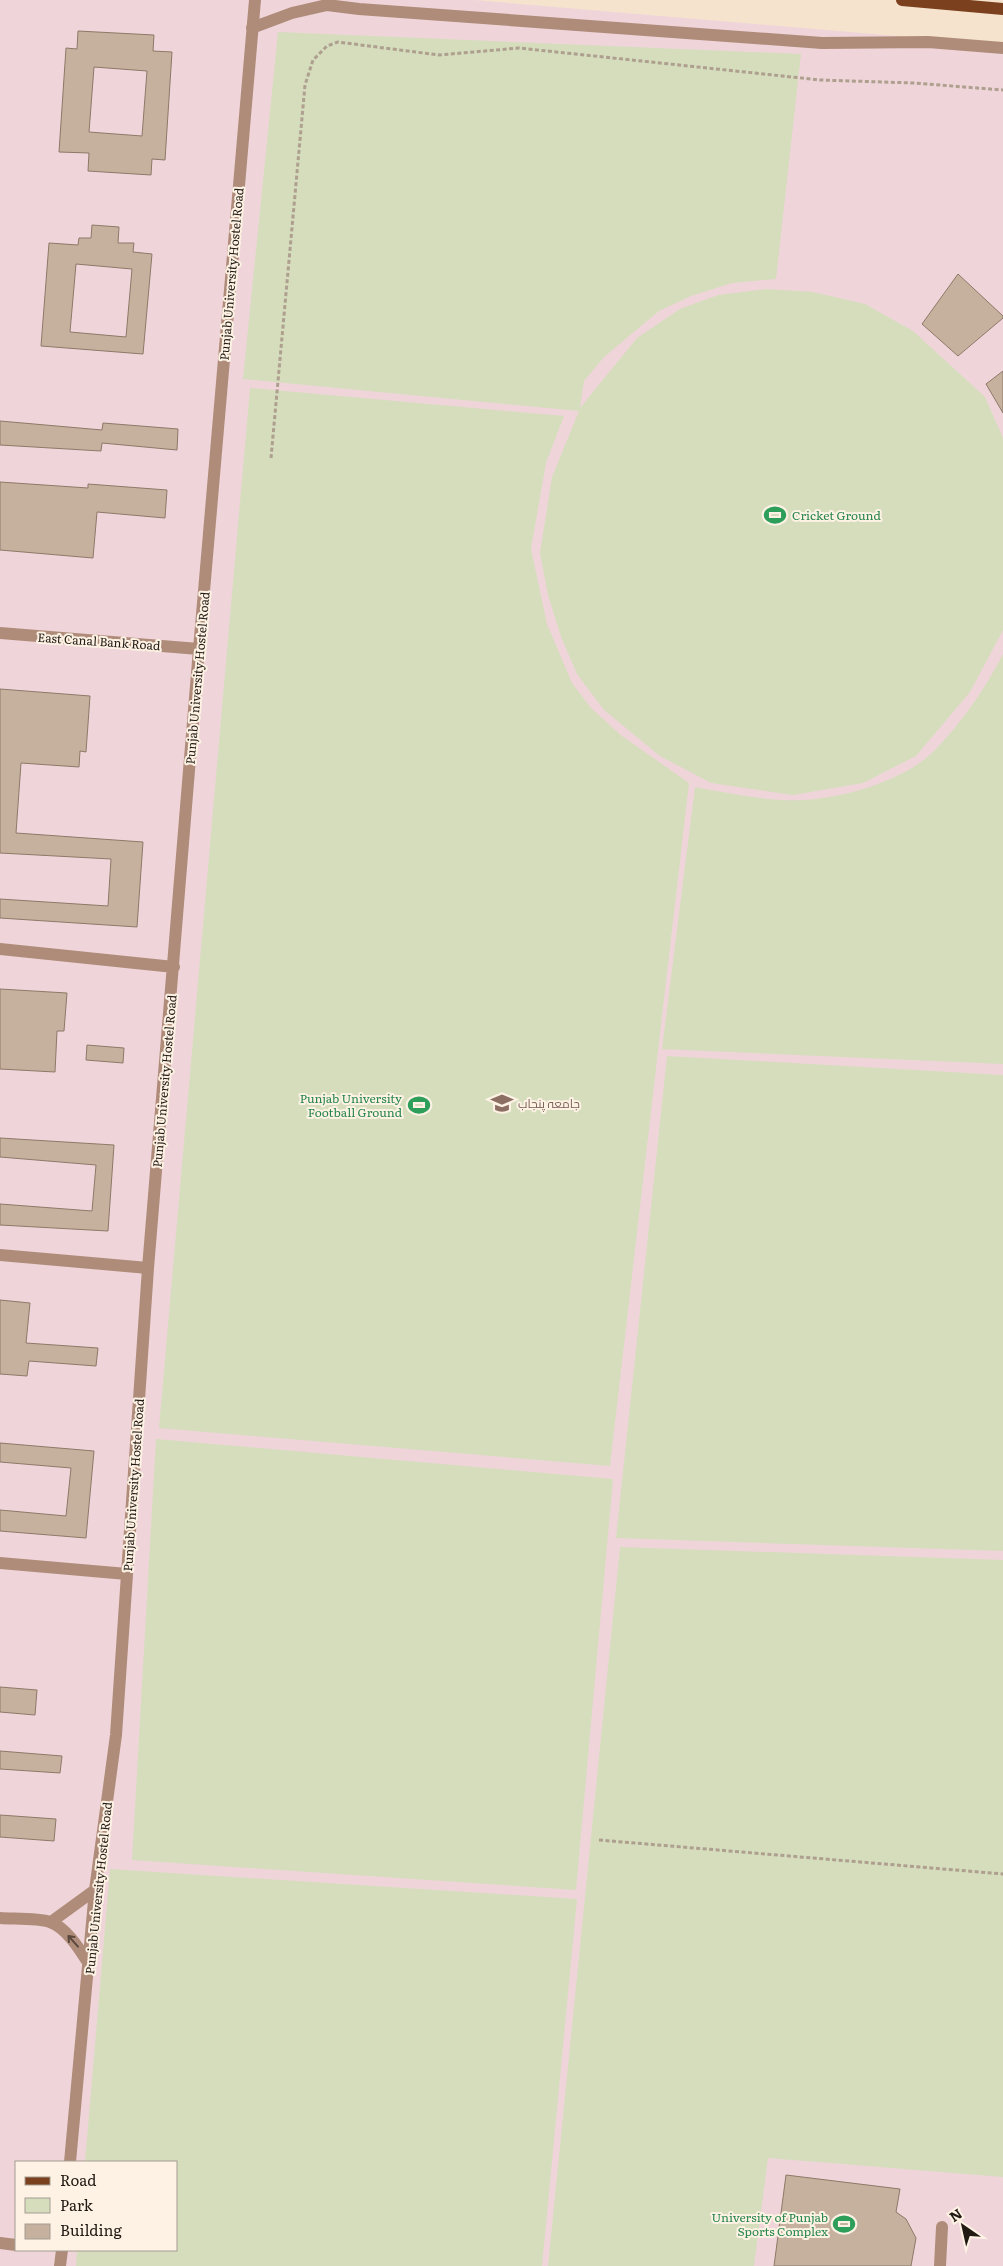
<svg xmlns="http://www.w3.org/2000/svg" width="1003" height="2266" font-family="Literata,Cairo,serif">
<style>
.education{fill:#efd5d9;fill-rule:evenodd}
.green{fill:#d5ddbd}
.building{fill:#c6b19f;stroke:#8d7968;fill-rule:evenodd}
.lines{fill:none;stroke-linecap:round;stroke-linejoin:round}
.path{stroke:#ae9f8e;stroke-width:3;stroke-dasharray:4 2.5;stroke-linecap:butt}
.minor{stroke:#af8c7a;stroke-width:12}
.major{stroke:#7b401d;stroke-width:12}
.oneway{stroke:#5a483c}
.labels{text-anchor:middle;dominant-baseline:central;stroke-width:4;stroke-linejoin:round;paint-order:stroke}
.street-label{font-size:12px;fill:#211a12;stroke:#fdf2e4}
.leisure-label{font-size:12px;fill:#27864d;stroke:#fdf2e4;text-anchor:end}
.education-label{font-size:12px;fill:#785e54;stroke:#fdf2e4;text-anchor:start}
</style>
<rect width="100%" height="100%" fill="#f5e3cd"/>
<!-- education -->
<path class="education" d="M0,0H474L1003,45V2266H0ZM16,2162H176V2250H16Z"/>
<!-- green -->
<path class="green" d="M278,32L801,54L776,279L732,283L691,296L659,311L604,357L584,381L580,408L637,338L680,309L718,295L767,289L813,292L865,304L913,331L985,397L1003,438V630L970,692L916,756L863,783L793,795L711,783L660,756L604,710L577,674L561,637L548,595L540,553L552,477L579,411L243,379Z
M250,388L564,416L546,463L531,549L547,624L572,683L591,708L622,736L689,783L610,1466L159,1428Z
M1003,654V1064L662,1049L695,787C727,793 771,802 805,800C847,797 907,780 937,748C963,721 986,687 1003,654Z
M667,1056L1003,1075V1551L616,1538Z
M156,1439L613,1479L576,1890L132,1860Z
M620,1547L1003,1560V2177L768,2158L754,2266H548Z
M110,1869L577,1899L542,2266H76L77,2250H176V2162H85Z"/>
<!-- building -->
<path class="building" d="M78,31L154,35L153,51L172,52L165,160L152,159L151,175L88,171L89,153L59,152L66,48L77,49ZM94,67L147,71L142,136L89,132Z
M92,225L119,227L118,243H134L133,252L152,254L143,354L41,346L49,243L78,245L79,238H91ZM76,264L132,269L126,337L70,332Z
M958,274L1003,316V318L958,356L922,324Z
M1003,371V413L986,384Z
M0,421L102,430L103,423L178,429L177,450L102,443L101,451L0,445Z
M0,482L88,488V484L167,490L165,518L97,512L93,558L0,550Z
M0,689L90,696L86,752L80,751L79,767L21,763L16,833L143,842L137,927L0,918V899L108,906L111,859L0,853Z
M0,989L67,993L64,1031H57L55,1072L0,1069Z
M87,1045L124,1048L123,1063L86,1060Z
M0,1138L114,1145L108,1231L0,1225V1204L92,1211L96,1165L0,1157Z
M0,1300L30,1303L26,1343L98,1348L96,1366L29,1361L27,1376L0,1374Z
M0,1443L94,1451L86,1538L0,1531V1510L66,1516L71,1468L0,1462Z
M0,1687L37,1690L35,1715L0,1712Z
M0,1751L62,1756L60,1773L0,1769Z
M0,1815L56,1819L54,1841L0,1837Z
M786,2175L900,2189L896,2212L906,2219L916,2238L911,2266H774Z"/>
<g class="lines">
<!-- path -->
<path class="path" d="M271,458L305,85L313,60L327,46L338,42L439,55L519,48L820,80L913,83L1003,90
M599,1840L1003,1874"/>
<!-- minor -->
<path class="minor" d="M252,28L292,13L327,5L359,9L822,43L928,42L1003,48
M0,633L199,649
M0,949L174,967
M0,1255L148,1268
M0,1563L127,1574
M0,1918C14,1919 38,1918 50,1922C67,1928 80,1950 89,1964
M51,1922L95,1890
M70,2162L95,1890L116,1735L148,1268L199,649L255,0
M0,2243L16,2245
M60,2266L62,2250
M940,2266L942,2227"/>
<!-- major -->
<path class="major" d="M902,0L1003,9"/>
</g>
<!-- one-way arrows -->
<defs><path id="oneway-shaft" d="M-6 0H5M1.5-3L5.5 0L1.5 3" fill="none" stroke-width="1.6" stroke-linecap="round" stroke-linejoin="round" transform="scale(1.25)"/></defs>
<use class="oneway" href="#oneway-shaft" transform="translate(73 1941) rotate(-132)"/>
<!-- icons -->
<defs>
<g id="stadium-bare" transform="scale(1.725)"><path d="M0-5a6.5 5 0 1 0 0 10a6.5 5 0 1 0 0-10ZM-3.5-1.8h7v3.6h-7Z" fill="#2e9e5b" stroke="#fdf2e4" stroke-width="2.5" paint-order="stroke"/></g>
<g id="university-bare" transform="scale(1.725)"><path d="M0-5L7-2L0 1L-7-2ZM-4 1L0 2.5L4 1V4Q0 6-4 4Z" fill="#8d6e63" stroke="#fdf2e4" stroke-width="2.5" paint-order="stroke"/></g>
</defs>
<g fill-rule="evenodd">
<use href="#stadium-bare" x="775" y="515"/>
<use href="#university-bare" x="502" y="1103"/>
<use href="#stadium-bare" x="419" y="1105"/>
<use href="#stadium-bare" x="844" y="2224"/>
</g>
<g class="labels">
<!-- street labels -->
<g class="street-label">
<text transform="translate(231 274) rotate(-85)">Punjab University Hostel Road</text>
<text transform="translate(99 641) rotate(4)">East Canal Bank Road</text>
<text transform="translate(197 678) rotate(-85)">Punjab University Hostel Road</text>
<text transform="translate(164 1081) rotate(-85)">Punjab University Hostel Road</text>
<text transform="translate(133 1485) rotate(-86)">Punjab University Hostel Road</text>
<text transform="translate(98 1888) rotate(-84)">Punjab University Hostel Road</text>
</g>
<!-- leisure labels -->
<g class="leisure-label">
<text x="792" y="515" text-anchor="start">Cricket Ground</text>
<text x="402" y="1098">Punjab University<tspan x="402" dy="14">Football Ground</tspan></text>
<text x="828" y="2217">University of Punjab<tspan x="828" dy="14">Sports Complex</tspan></text>
</g>
<!-- education labels -->
<g class="education-label">
<text x="518" y="1103">جامعہ پنجاب</text>
</g>
</g>
<!-- legend -->
<rect x="15" y="2161" width="162" height="90" fill="#fdf2e4" stroke="#a59c90"/>
<rect x="25" y="2177" width="25" height="8" fill="#7b401d" stroke="#a59c90"/>
<text x="60" y="2186" font-size="15" fill="#211a12">Road</text>
<rect x="25" y="2198" width="25" height="15" fill="#d5ddbd" stroke="#a59c90"/>
<text x="60" y="2211" font-size="15" fill="#211a12">Park</text>
<rect x="25" y="2224" width="25" height="15" fill="#c6b19f" stroke="#a59c90"/>
<text x="60" y="2236" font-size="15" fill="#211a12">Building</text>
<!-- north arrow -->
<g transform="translate(963 2226) rotate(326)" stroke="#fdf2e4" stroke-width="4" paint-order="stroke">
<path d="M0-4L9 19L0 12L-9 19Z" fill="#211a12"/>
<text y="-8" font-size="14" font-weight="bold" text-anchor="middle" fill="#211a12">N</text>
</g>
</svg>
